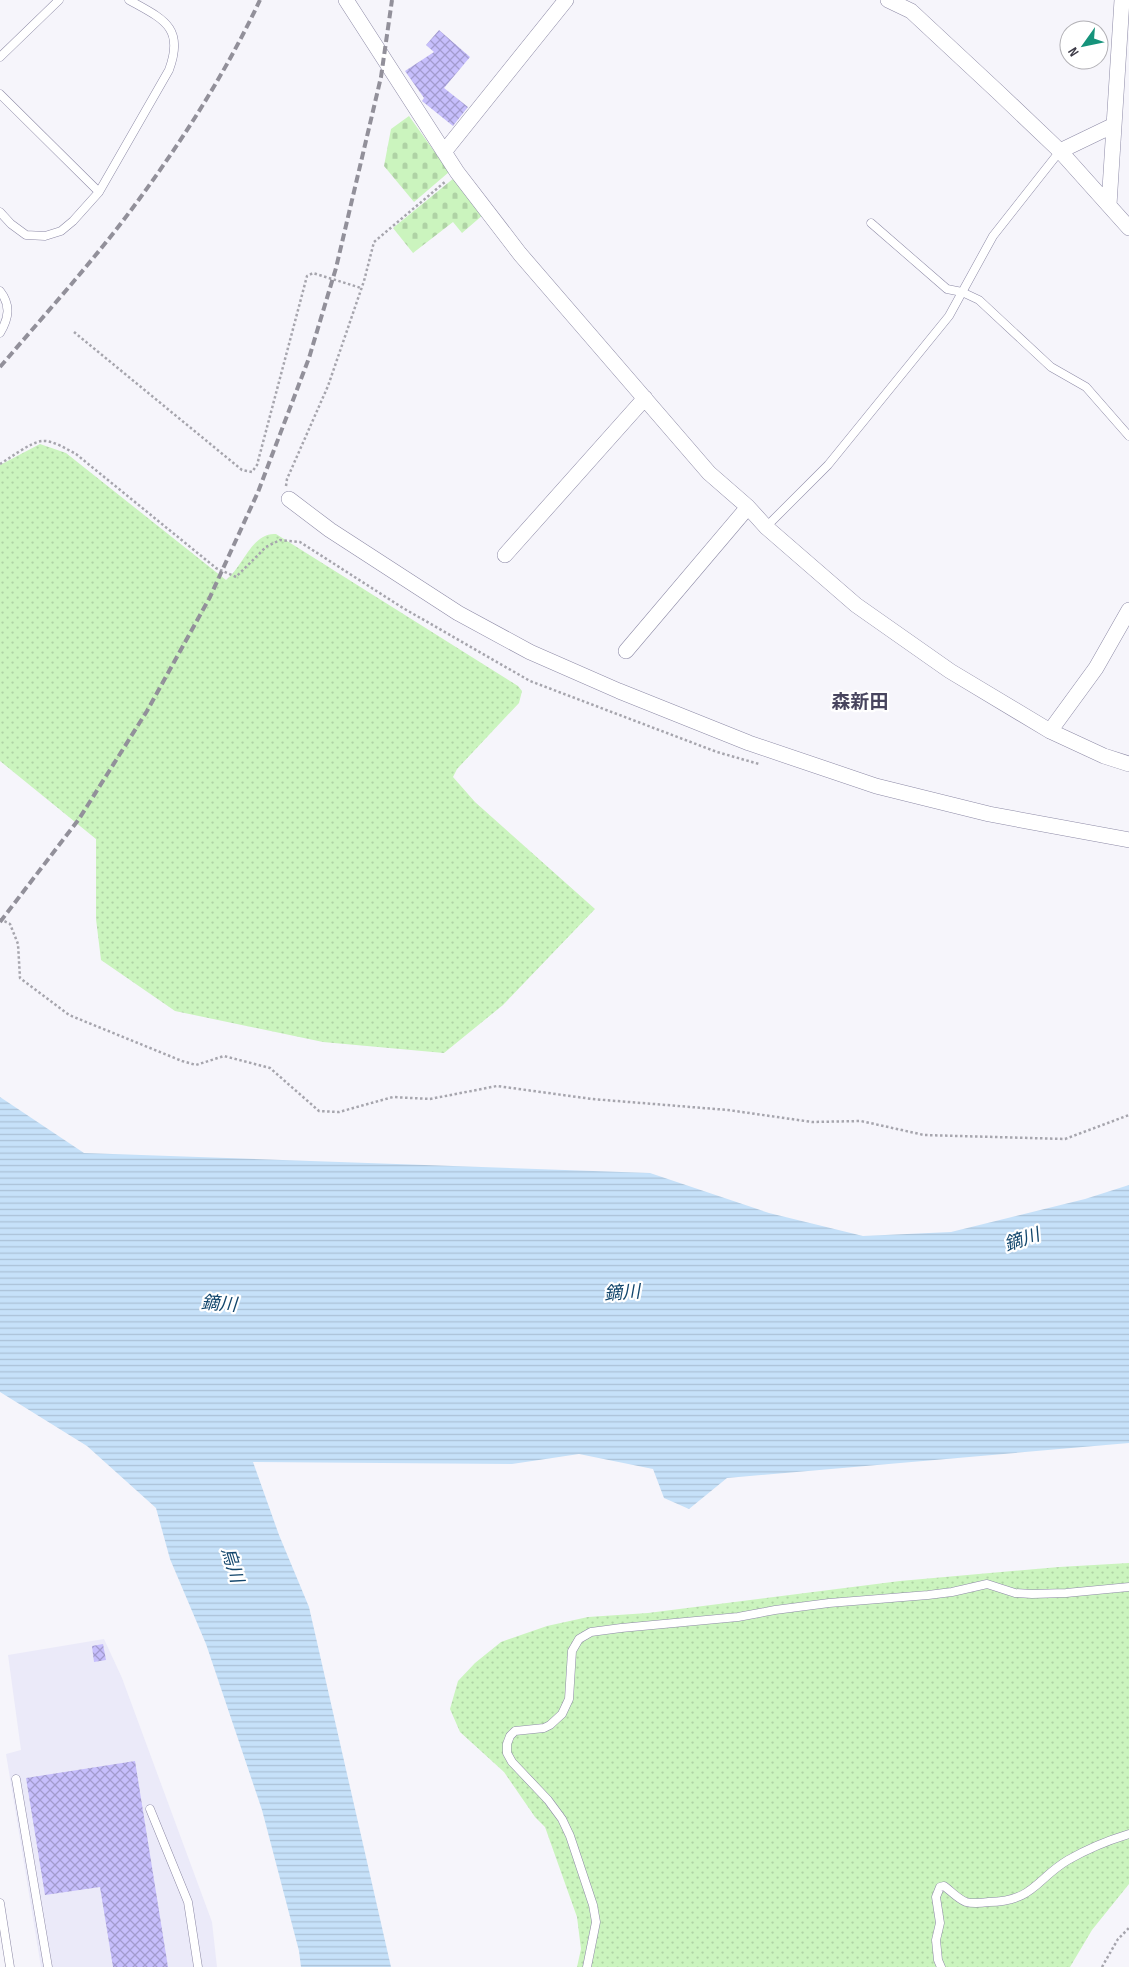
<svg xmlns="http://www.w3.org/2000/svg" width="1129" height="1967" font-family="'Sofia Sans Condensed','Noto Sans JP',sans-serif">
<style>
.built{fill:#ebeaf9}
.grass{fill:url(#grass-dots)}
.cemetery{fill:url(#cemetery-stones)}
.water{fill:url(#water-rules)}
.building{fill:url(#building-cross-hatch)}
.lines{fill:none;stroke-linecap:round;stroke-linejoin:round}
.lane-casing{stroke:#8d8aa6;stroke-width:9}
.street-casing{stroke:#8d8aa6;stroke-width:16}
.path{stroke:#a6a5ad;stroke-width:2.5;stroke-dasharray:2.5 2.5;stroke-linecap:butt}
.lane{stroke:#fff;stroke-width:8}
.street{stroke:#fff;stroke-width:15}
.rail{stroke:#92909a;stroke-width:4;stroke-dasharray:8 4;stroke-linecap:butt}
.labels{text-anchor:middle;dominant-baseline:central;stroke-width:4.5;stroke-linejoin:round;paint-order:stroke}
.water-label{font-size:18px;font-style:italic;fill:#12466c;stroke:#fff}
.quarter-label{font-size:19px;font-weight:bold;fill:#48455e;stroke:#fff}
</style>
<defs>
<pattern id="grass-dots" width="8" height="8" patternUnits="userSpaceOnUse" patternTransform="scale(1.25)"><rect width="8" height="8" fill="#cbf4be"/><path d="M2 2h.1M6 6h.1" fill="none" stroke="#afd2a5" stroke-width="1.8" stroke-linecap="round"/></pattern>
<pattern id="cemetery-stones" width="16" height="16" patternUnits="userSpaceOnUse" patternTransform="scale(1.25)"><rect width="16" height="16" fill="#cbf4be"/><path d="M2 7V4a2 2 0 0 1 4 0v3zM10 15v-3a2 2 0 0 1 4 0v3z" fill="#afd2a5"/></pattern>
<pattern id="water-rules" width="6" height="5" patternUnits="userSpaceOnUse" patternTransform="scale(1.25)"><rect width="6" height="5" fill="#c6e1f9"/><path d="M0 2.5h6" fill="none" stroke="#abc2d7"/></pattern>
<pattern id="building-cross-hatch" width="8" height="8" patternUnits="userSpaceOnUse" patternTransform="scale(1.25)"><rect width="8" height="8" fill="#c6befc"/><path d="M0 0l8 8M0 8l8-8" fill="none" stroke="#a29bce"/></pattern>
</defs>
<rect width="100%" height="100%" fill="#f6f5fb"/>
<!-- built -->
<path class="built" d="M104,1639L122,1678L212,1922L217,1967H41L6,1754L21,1750L8,1655Z"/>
<!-- grass -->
<path class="grass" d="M40,444L66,453L226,580C243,567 252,532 276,534L518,686L522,691L519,703L457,769L453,777L475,802L595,909L503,1005L444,1053L323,1042L175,1011L101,960L96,919V839L0,761V465Z
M1129,1563V1884L1092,1930L1070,1967H577L581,1949L577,1917L545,1827L535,1817L504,1772L460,1732L450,1709L458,1681L475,1663L501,1642L547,1626L588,1617L648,1613L900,1581L1059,1567Z"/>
<!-- cemetery -->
<path class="cemetery" d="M409,116L449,172L414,202L384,166L391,129Z
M454,178L484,214L462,233L453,222L413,253L393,228Z"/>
<!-- water -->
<path class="water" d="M0,1097L84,1153L650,1173L769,1213L863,1236L951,1232L1085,1199L1129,1185V1443L727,1478L689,1509L664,1498L653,1469L579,1454L512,1464L253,1462L279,1535L309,1607L391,1967H301L299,1951L262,1810L206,1644L170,1559L156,1508L87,1446L0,1392Z"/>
<!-- building -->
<path class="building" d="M439,30L470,57L444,88L468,107L453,126L422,101L424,98L405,71L434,52L426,45Z
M103,1644L106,1660L94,1662L92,1646Z
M135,1761L168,1967H113L100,1887L45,1895L26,1778Z"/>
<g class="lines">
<!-- lane casing -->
<g class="lane-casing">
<path id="lane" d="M0,57L59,0
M0,94L99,192
M0,212L11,224L26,235L45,236L61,231L73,221L99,192L169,70C185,27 163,19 129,0
M871,223L947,289L962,292L979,300L1051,367L1086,387L1129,436
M0,291C11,305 9,318 0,333
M766,527L828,465L949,316L993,236L1060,151
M16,1779L48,1967
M150,1809L188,1902L198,1967
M0,1903L10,1967
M587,1967L596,1922L593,1905L570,1836L562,1819L548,1800L512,1762L507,1753V1744L510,1736L515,1731L544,1728L550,1725L562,1714L569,1699L572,1651L579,1639L591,1632L621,1628L738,1617L775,1610L829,1603L928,1595L952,1592L987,1584L1015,1593L1032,1594L1066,1593L1129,1587
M941,1967L938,1960L936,1940L940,1923L936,1897L940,1887L944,1886C951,1891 958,1899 966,1902C973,1904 982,1903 989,1902C1034,1901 1036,1879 1068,1860C1087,1849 1109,1840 1129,1834"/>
</g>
<!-- street casing -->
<g class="street-casing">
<path id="street" d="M346,0L457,172L520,254L709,473L748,507L766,527L856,605L950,671L1050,731L1104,756L1129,764
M888,0L911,11L998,92L1060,151L1129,228
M1060,151L1114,125
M444,152L566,0
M1109,205L1122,0
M289,499L330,530L458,613L530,652L619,691L749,743L876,786L989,814L1129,840
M505,555L645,398
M626,651L748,507
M1050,731L1096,668L1129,610"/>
</g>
<!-- path -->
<path class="path" d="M74,332L242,470L252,472L257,465L307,276L313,273L361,288
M0,464C10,458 31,442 42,441C53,440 66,449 76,454L216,568L236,577L266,547L280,540L300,542L403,608L530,681L717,752L759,764
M286,486L287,479L328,386L364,281L374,242L446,181
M0,919L10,924L18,944L20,978L69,1015L182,1061L196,1065L224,1056L270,1068L319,1111L339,1112L393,1097L430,1099L497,1086L592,1099L728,1110L812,1122L861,1121L924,1135L1065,1139L1129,1115
M1102,1967L1118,1939L1129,1928"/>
<!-- lane -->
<use href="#lane" class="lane"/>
<!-- street -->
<use href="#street" class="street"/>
<!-- rail -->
<path class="rail" d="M0,367C47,312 97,257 140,198C186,135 227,70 260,0
M0,922L79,819L147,711L210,597L258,492L309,358L336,268L381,77L392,0"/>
</g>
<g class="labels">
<!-- water labels -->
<g class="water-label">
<text transform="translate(1022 1240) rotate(-19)">鏑川</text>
<text transform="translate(622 1293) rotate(-4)">鏑川</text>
<text transform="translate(219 1304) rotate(4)">鏑川</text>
<text transform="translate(232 1565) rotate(73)">烏川</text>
</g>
<!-- quarter labels -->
<g class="quarter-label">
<text x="860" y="702">森新田</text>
</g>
</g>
<!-- north arrow -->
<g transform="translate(1084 45) rotate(237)"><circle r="24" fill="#ffffff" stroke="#b1b0b5"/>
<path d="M0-4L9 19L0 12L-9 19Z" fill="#16937b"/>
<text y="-8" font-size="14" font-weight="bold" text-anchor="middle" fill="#3c3a46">N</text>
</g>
</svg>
